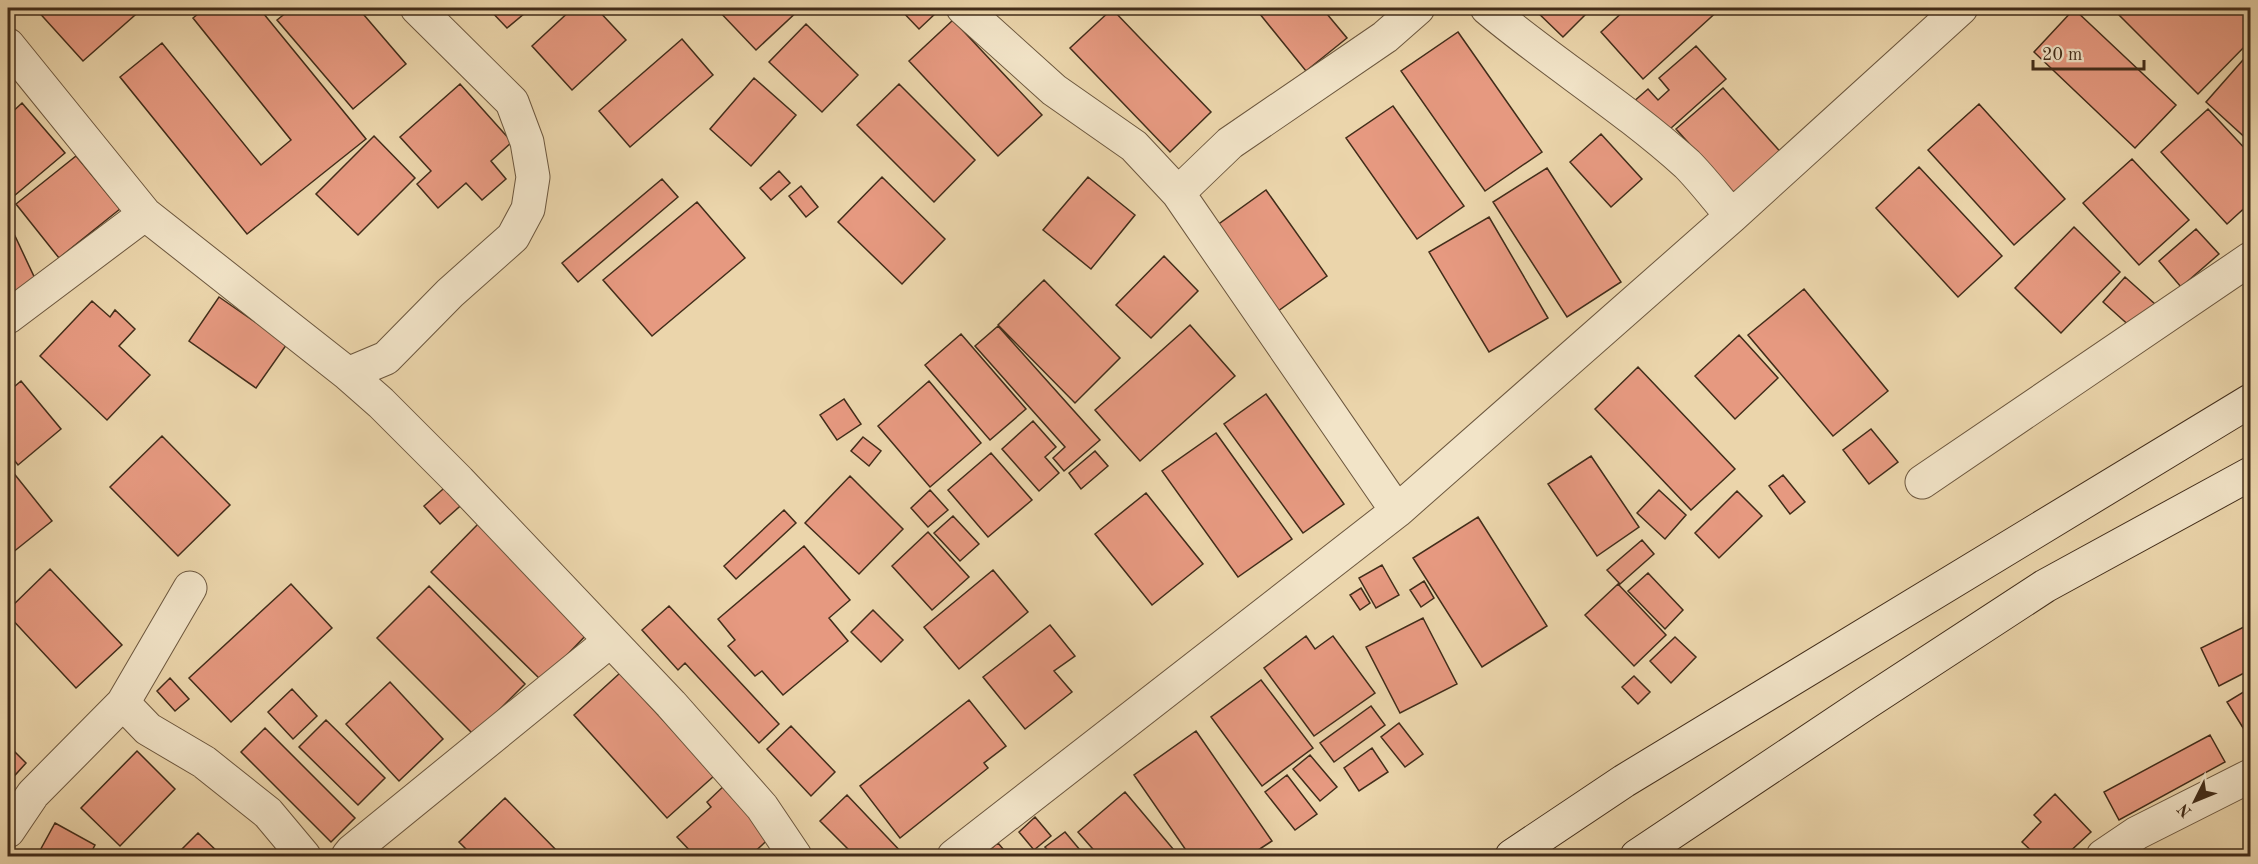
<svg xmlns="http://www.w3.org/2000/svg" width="2258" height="864" font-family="'Old Standard TT',serif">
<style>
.building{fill:#e69980;stroke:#422d1a;stroke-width:1.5}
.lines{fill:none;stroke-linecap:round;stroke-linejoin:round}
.minor-casing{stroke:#6c573e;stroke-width:35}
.secondary-casing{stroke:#422d1a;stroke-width:35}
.minor{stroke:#f2e4c8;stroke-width:33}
.secondary{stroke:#f2e4c8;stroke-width:33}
</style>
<rect width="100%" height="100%" fill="#ebd5ab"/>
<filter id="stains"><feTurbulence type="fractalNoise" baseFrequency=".00333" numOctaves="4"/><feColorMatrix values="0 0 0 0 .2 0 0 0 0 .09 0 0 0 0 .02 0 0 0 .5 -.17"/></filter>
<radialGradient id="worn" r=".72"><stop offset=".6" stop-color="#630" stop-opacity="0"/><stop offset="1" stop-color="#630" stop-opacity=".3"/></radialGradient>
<!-- building -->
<path class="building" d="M35,8H143L83,61Z
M205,8H259L366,139L247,234L120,77L162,43L261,165L291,140L193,18Z
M292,8H358L406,64L353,109L277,20Z
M488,8H531L507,28Z
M573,8H596L626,40L572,90L532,46Z
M716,8H801L756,50Z
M899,8H932L936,13L919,29Z
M1255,8H1322L1347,38L1306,71Z
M1533,8H1592L1563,37Z
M1627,8H1721L1643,79L1601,32Z
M2112,8H2237L2250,21V41L2198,94Z
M1112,9L1211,112L1170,152L1070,48Z
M2074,9L2176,105L2135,148L2034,52Z
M953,20L1042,115L998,156L909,61Z
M806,24L858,75L822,112L769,62Z
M1458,32L1542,152L1485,191L1401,71Z
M682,39L713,75L630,147L599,111Z
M1696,46L1726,79L1661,137L1632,103L1648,89L1658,100L1669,90L1659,78Z
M2250,52V142L2206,102Z
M754,78L796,115L751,166L710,129Z
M460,84L512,142L491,161L506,179L482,200L466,183L438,208L417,184L431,171L400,137Z
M899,84L975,160L934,202L857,125Z
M1723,88L1786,158L1740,200L1676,129Z
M22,103L65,153L14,196L8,189V116Z
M1979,104L2065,199L2014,245L1928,150Z
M1393,106L1464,206L1417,239L1346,138Z
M2208,109L2250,154V203L2227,224L2161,152Z
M1601,134L1642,179L1611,207L1570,162Z
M374,136L415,178L358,235L316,194Z
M76,156L120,209L59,258L16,204Z
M2132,159L2189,220L2139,265L2083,203Z
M1919,167L2002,256L1958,297L1876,208Z
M1547,168L1621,282L1567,317L1493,202Z
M779,171L790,183L771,200L760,188Z
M882,177L945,239L902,284L838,222Z
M1088,177L1135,215L1091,269L1043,230Z
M662,179L678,197L578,282L562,263Z
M801,186L818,207L806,217L789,196Z
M1266,190L1327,276L1271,316L1209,231Z
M697,202L745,258L652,336L603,280Z
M1489,217L1548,318L1489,352L1429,252Z
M8,221L38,285L8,299Z
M2074,227L2120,272L2061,333L2015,288Z
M2196,229L2219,254L2181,287L2159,261Z
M1164,256L1198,291L1151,338L1116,305Z
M2125,277L2155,304L2133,329L2103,302Z
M1044,280L1120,358L1075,403L998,325Z
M1804,289L1888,391L1833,436L1748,335Z
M219,297L287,344L256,388L189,341Z
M92,301L110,317L115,310L135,329L119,346L150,375L107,420L40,356Z
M1190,325L1235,376L1140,461L1095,410Z
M998,326L1100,440L1064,471L1053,458L1065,447L975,346Z
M961,334L1026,409L990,440L925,365Z
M1739,335L1778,378L1735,419L1695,376Z
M1638,367L1735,469L1691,510L1595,409Z
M21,381L61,429L18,465L8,452V392Z
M929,381L981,443L930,487L878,426Z
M1266,394L1344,504L1303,533L1224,424Z
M844,399L861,424L837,440L820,415Z
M1033,421L1056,447L1045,457L1059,473L1039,491L1002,449Z
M1871,429L1898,462L1869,484L1843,450Z
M1216,433L1292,539L1238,577L1162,471Z
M162,436L230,505L178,556L110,487Z
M863,437L881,451L869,466L851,451Z
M1095,451L1108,466L1081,489L1069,473Z
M991,453L1032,500L988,537L948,490Z
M1591,456L1639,527L1597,556L1548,484Z
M8,466L52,521L12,553L8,547Z
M1783,475L1805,502L1790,514L1769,486Z
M850,476L903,529L859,574L805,523Z
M451,482L467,500L440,524L424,506Z
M930,490L948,510L928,527L911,508Z
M1659,490L1686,515L1665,539L1637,513Z
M1737,491L1762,516L1719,558L1695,533Z
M1146,493L1203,564L1152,605L1095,534Z
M784,510L796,523L736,579L724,566Z
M953,516L979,544L960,561L934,533Z
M1478,517L1547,626L1482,667L1413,558Z
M479,523L590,631L542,681L431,572Z
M928,532L969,577L932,610L892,566Z
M1642,540L1654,554L1620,584L1607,570Z
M804,546L850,600L829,618L848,641L783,695L762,671L755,676L728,646L735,640L718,619Z
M1382,565L1399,595L1376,608L1359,578Z
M50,569L122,645L76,688L8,615V610Z
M993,570L1028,612L959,669L924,627Z
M1648,573L1683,610L1665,629L1628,591Z
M1424,581L1434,598L1421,607L1410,590Z
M291,584L332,628L231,722L189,678Z
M1618,584L1666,635L1634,666L1585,615Z
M429,586L525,684L474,735L377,638Z
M1361,588L1370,603L1360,610L1350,595Z
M669,606L779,724L759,743L685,663L678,670L642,630Z
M873,610L903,640L881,662L851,632Z
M1423,618L1457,684L1400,713L1366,647Z
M2250,624V670L2219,686L2201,648Z
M1050,625L1075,656L1054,671L1072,692L1025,729L983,677Z
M1306,636L1315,649L1333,636L1375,693L1314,736L1264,668Z
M1675,637L1696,657L1671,683L1650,661Z
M620,673L714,776L667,818L574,715Z
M1634,676L1650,692L1638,704L1622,687Z
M170,678L189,699L175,711L157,691Z
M1261,680L1313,748L1262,786L1211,717Z
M390,682L443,739L399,781L346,724Z
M2250,688V739L2227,702Z
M292,689L317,716L293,739L268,712Z
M969,700L1006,746L984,763L988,768L900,838L860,786Z
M1371,706L1385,725L1334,762L1320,743Z
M326,720L385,778L358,805L299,747Z
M1399,723L1423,754L1405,767L1381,737Z
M791,726L835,772L811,796L767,749Z
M265,728L355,818L331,842L241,752Z
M1196,731L1272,841L1249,856H1190L1134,775Z
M2210,735L2225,762L2119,820L2104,792Z
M8,745L26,763L8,783Z
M1372,748L1388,772L1359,791L1344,768Z
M137,751L175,789L120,846L81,808Z
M1310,755L1337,787L1320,801L1293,769Z
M1287,775L1317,814L1295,830L1265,792Z
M728,782L774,834L750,856H695L677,837L711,807L707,802Z
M1125,792L1179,856H1099L1078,832Z
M2055,794L2091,832L2065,856H2037L2022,842L2041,822L2034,815Z
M847,795L905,856H855L820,821Z
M505,798L562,856H473L459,842Z
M1035,817L1051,836L1034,850L1019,832Z
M55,823L95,845L89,856H37Z
M1065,832L1085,856H1053L1045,847Z
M198,833L222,856H175Z
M998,843L1009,856H982Z"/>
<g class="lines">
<!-- minor casing -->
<g class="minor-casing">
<path id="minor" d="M963,8L1054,90L1134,146L1178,193L1397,511
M1487,8C1551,62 1624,107 1687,164C1703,180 1717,199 1732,216
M8,45L145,214L348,374L381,403L459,481L671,704L762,807L795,856
M1178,193L1230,143L1385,37L1418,8
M8,317L145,214
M348,374L386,358L450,293L513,237L528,209L533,177L527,142L512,102L417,8
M1922,482L2250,259
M123,703L148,729L204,762L268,813L304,856
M8,831L33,794L123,703L190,588
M348,856L352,851L610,641
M954,856L1397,511L1732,216L1961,8
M2103,856L2137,833L2250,776"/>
</g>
<!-- secondary casing -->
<g class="secondary-casing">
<path id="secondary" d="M1512,856L1624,781L2250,401
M1637,856L1866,703L2045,586L2250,474"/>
</g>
<!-- minor -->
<use href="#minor" class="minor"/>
<!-- secondary -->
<use href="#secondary" class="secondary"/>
</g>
<!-- margin -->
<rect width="2258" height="864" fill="none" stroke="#ebd5ab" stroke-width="30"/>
<rect x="9" y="9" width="2240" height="846" fill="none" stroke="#422d1a" stroke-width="3"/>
<rect x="15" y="15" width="2228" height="834" fill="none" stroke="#422d1a" stroke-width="1.5"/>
<!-- north arrow -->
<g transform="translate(2195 801) rotate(227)" stroke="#f2e4c8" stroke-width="4.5" paint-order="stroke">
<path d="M0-4.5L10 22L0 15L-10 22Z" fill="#422d1a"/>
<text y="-9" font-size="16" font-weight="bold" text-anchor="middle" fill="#422d1a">N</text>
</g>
<!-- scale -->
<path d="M2033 60v9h111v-9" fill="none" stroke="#422d1a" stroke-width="3"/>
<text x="2042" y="60" font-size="18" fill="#422d1a" stroke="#f2e4c8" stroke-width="4.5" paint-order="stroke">20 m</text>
<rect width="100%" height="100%" filter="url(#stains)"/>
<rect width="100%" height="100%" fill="url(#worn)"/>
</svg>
